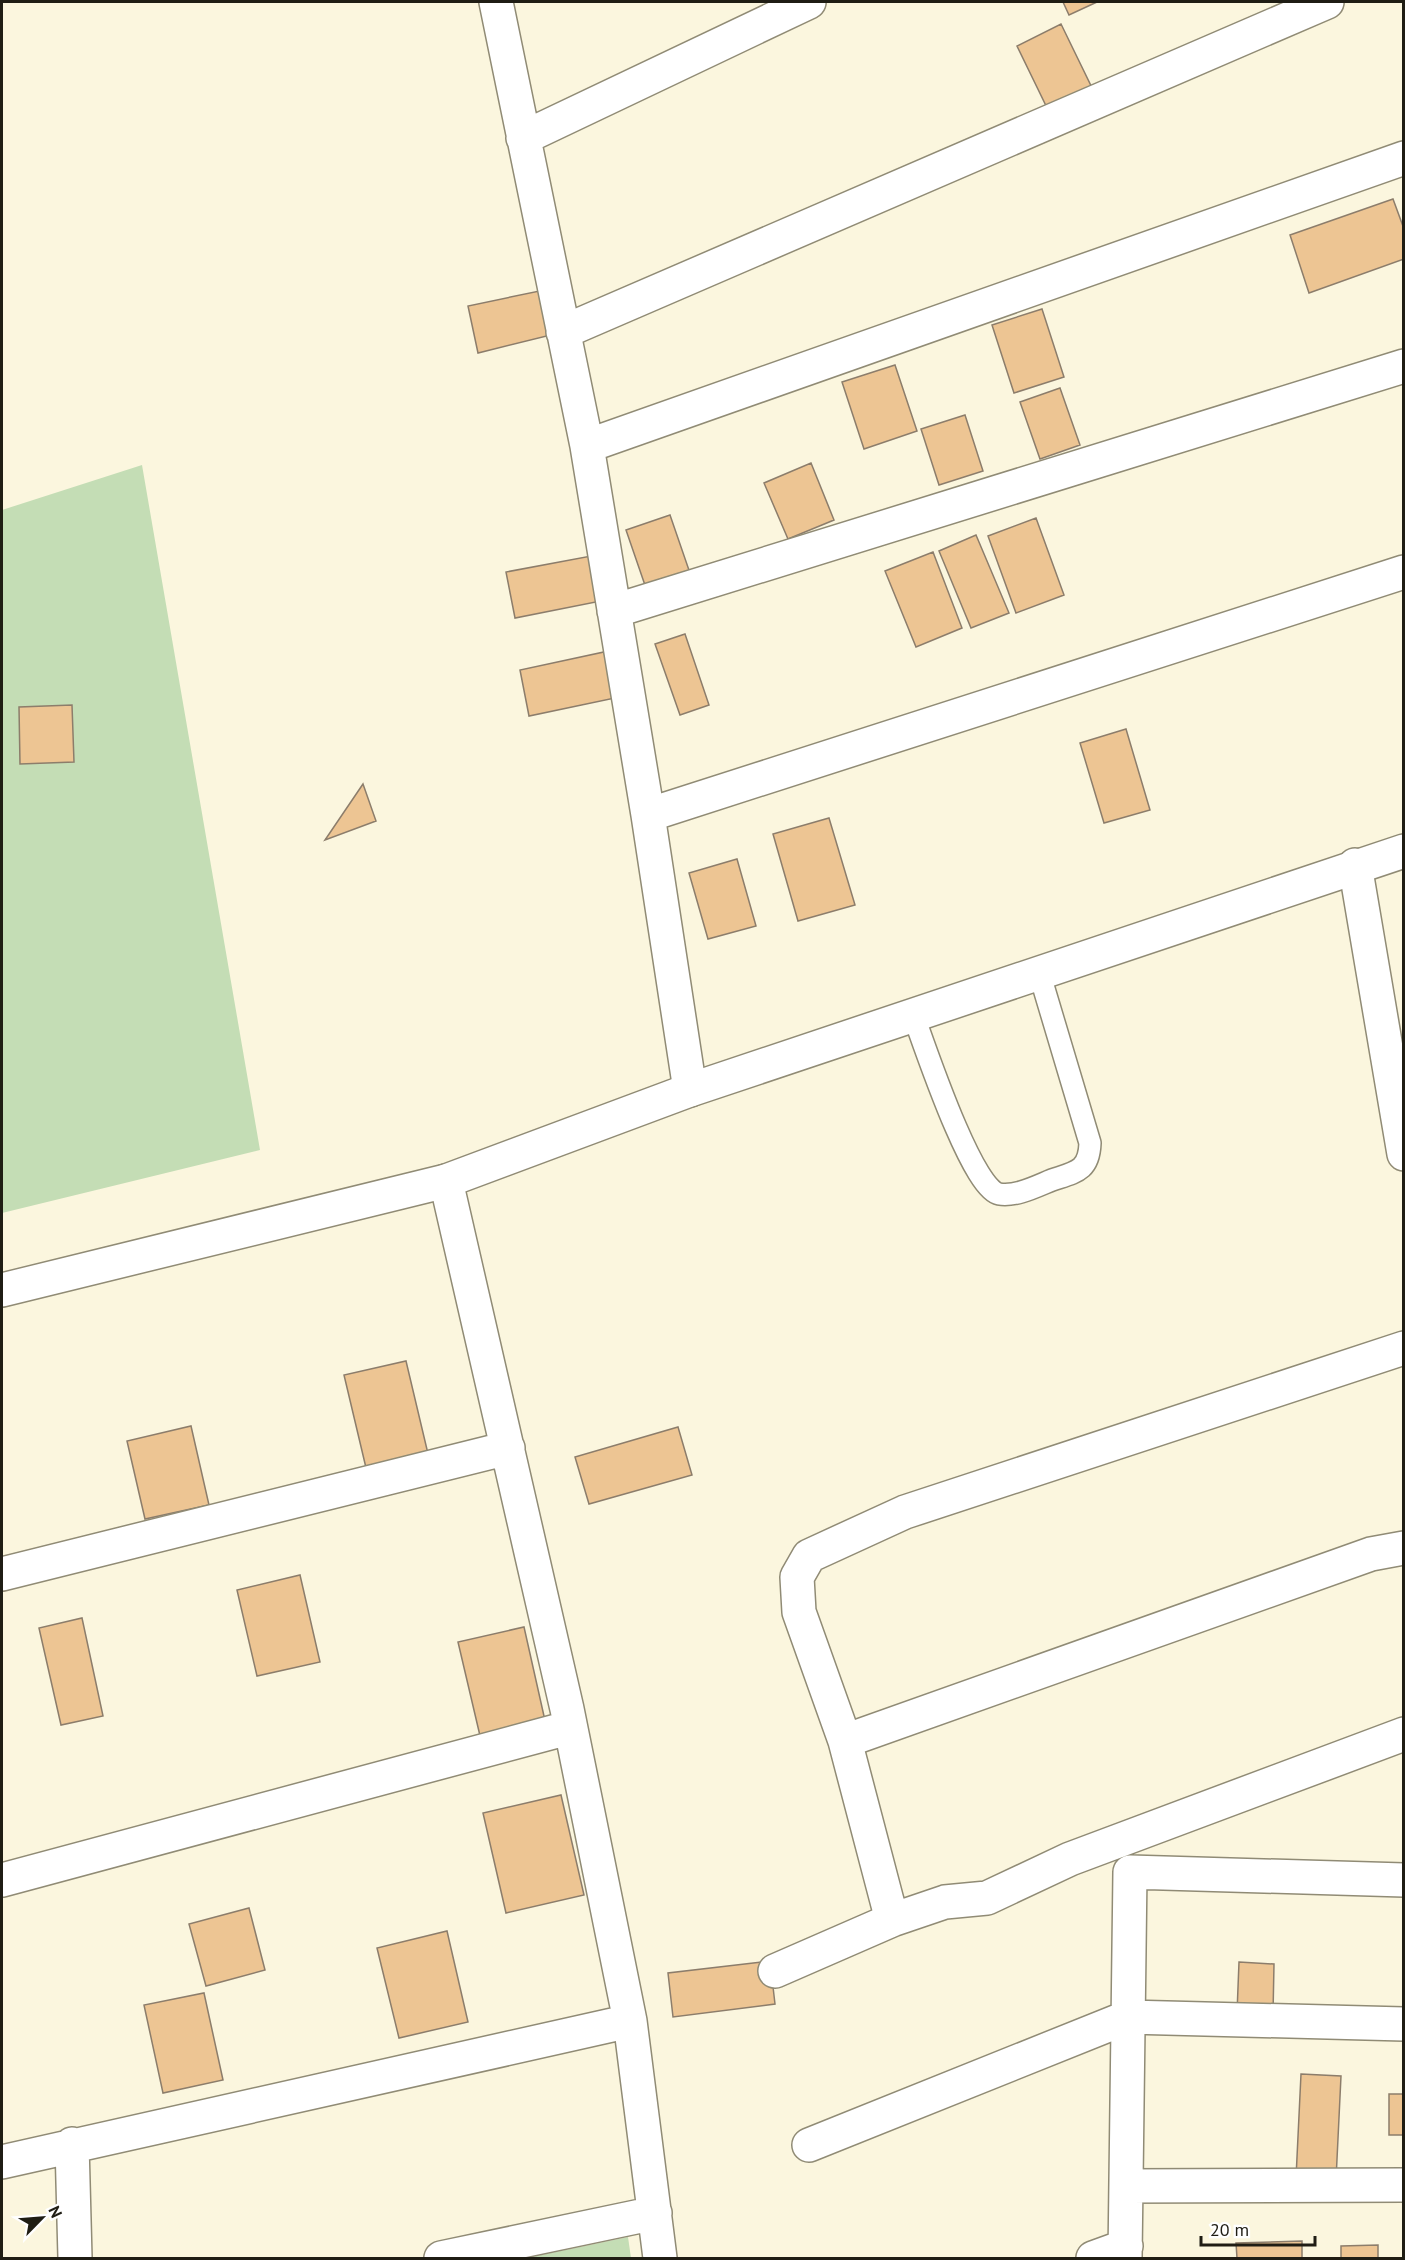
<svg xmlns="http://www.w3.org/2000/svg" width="1405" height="2260" font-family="'PT Sans',sans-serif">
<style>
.green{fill:#c4ddb5}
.building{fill:#edc593;stroke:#8c7d6b;stroke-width:1.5}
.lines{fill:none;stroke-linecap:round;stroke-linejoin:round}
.lane-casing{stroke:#908b75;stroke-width:24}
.street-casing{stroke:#908b75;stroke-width:36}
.secondary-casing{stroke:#908b75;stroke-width:36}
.lane{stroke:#fff;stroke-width:21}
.street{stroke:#fff;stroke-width:33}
.secondary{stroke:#fff;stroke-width:33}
</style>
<rect width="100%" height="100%" fill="#fbf6de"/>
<!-- green -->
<path class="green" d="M142,465L260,1150L2,1213V510Z
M628,2237L631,2258H527Z"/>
<!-- building -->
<path class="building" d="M1063,2H1097L1069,15Z
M1061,24L1095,94L1051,116L1017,46Z
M1393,199L1404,229V259L1309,293L1290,235Z
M549,289L563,332L478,353L468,306Z
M1042,309L1064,377L1014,393L992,325Z
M895,365L917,431L864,449L842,382Z
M1060,388L1080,445L1040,459L1020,402Z
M965,415L983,471L939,485L921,429Z
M811,463L834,520L788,539L764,483Z
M670,515L691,576L647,591L626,530Z
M1036,518L1064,595L1016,613L988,536Z
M976,535L1009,613L971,628L939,551Z
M933,552L962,628L916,647L885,571Z
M591,556L601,601L515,618L506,572Z
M685,634L709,705L680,715L655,644Z
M604,652L615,698L529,716L520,670Z
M72,705L74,762L20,764L19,707Z
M1126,729L1150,810L1104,823L1080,743Z
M363,784L376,821L325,840Z
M829,818L855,905L798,921L773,834Z
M737,859L756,926L708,939L689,873Z
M406,1361L429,1458L367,1472L344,1375Z
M191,1426L209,1505L145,1519L127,1441Z
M678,1427L692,1475L589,1504L575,1457Z
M300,1575L320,1662L257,1676L237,1590Z
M82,1618L103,1716L61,1725L39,1628Z
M524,1627L546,1725L481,1740L458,1642Z
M561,1795L584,1895L506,1913L483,1813Z
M249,1908L265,1970L206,1986L189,1924Z
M447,1931L468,2022L399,2038L377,1948Z
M770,1961L775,2004L673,2017L668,1973Z
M1239,1962L1274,1964L1273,2014L1237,2013Z
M204,1993L223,2080L163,2093L144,2005Z
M1301,2074L1341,2076L1336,2180L1296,2178Z
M1389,2094H1404V2135H1389Z
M1302,2241V2258H1237L1236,2243Z
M1378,2245V2258H1341V2246Z"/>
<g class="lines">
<!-- lane casing -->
<g class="lane-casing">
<path id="lane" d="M913,1014C924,1044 972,1189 999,1194C1016,1197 1037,1186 1052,1180C1076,1172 1089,1171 1090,1143L1039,972"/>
</g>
<!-- street casing -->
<g class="street-casing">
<path id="street" d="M496,2L587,446L648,815L690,1090
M523,138L809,2
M563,332L1327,2
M587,446L1404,158
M614,611L1404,366
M648,815L1404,572
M1355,865L1404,1154
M446,1181L567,1709L630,2021L660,2258
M1404,1348L905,1512L809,1556L797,1577L799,1612L845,1741L892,1920L945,1902L987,1898L1070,1859L1404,1734
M2,1574L508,1448
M845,1741L1371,1554L1404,1548
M2,1880L568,1728
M775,1971L892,1920
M72,2144L75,2258
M809,2145L1128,2017L1404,2024
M2,2162L630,2021
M1127,2186L1404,2185
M441,2258L655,2213
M1093,2258L1126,2246
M1125,2258L1130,1872L1404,1880"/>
</g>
<!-- secondary casing -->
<g class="secondary-casing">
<path id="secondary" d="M2,1290L446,1181L690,1090L1404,851"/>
</g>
<!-- lane -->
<use href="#lane" class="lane"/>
<!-- street -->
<use href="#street" class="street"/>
<!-- secondary -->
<use href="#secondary" class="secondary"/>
</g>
<!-- border -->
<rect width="1405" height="2260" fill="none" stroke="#1f1d14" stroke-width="6"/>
<!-- north arrow -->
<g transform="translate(42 2218) rotate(65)" stroke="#ffffff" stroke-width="4.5" paint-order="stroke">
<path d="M0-4.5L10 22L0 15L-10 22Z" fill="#1f1d14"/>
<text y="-9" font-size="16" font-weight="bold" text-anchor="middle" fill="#1f1d14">N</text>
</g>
<!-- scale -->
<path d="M1201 2236v9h114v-9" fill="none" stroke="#1f1d14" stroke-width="3"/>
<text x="1210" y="2236" font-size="18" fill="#1f1d14" stroke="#ffffff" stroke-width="4.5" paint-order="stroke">20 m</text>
</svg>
